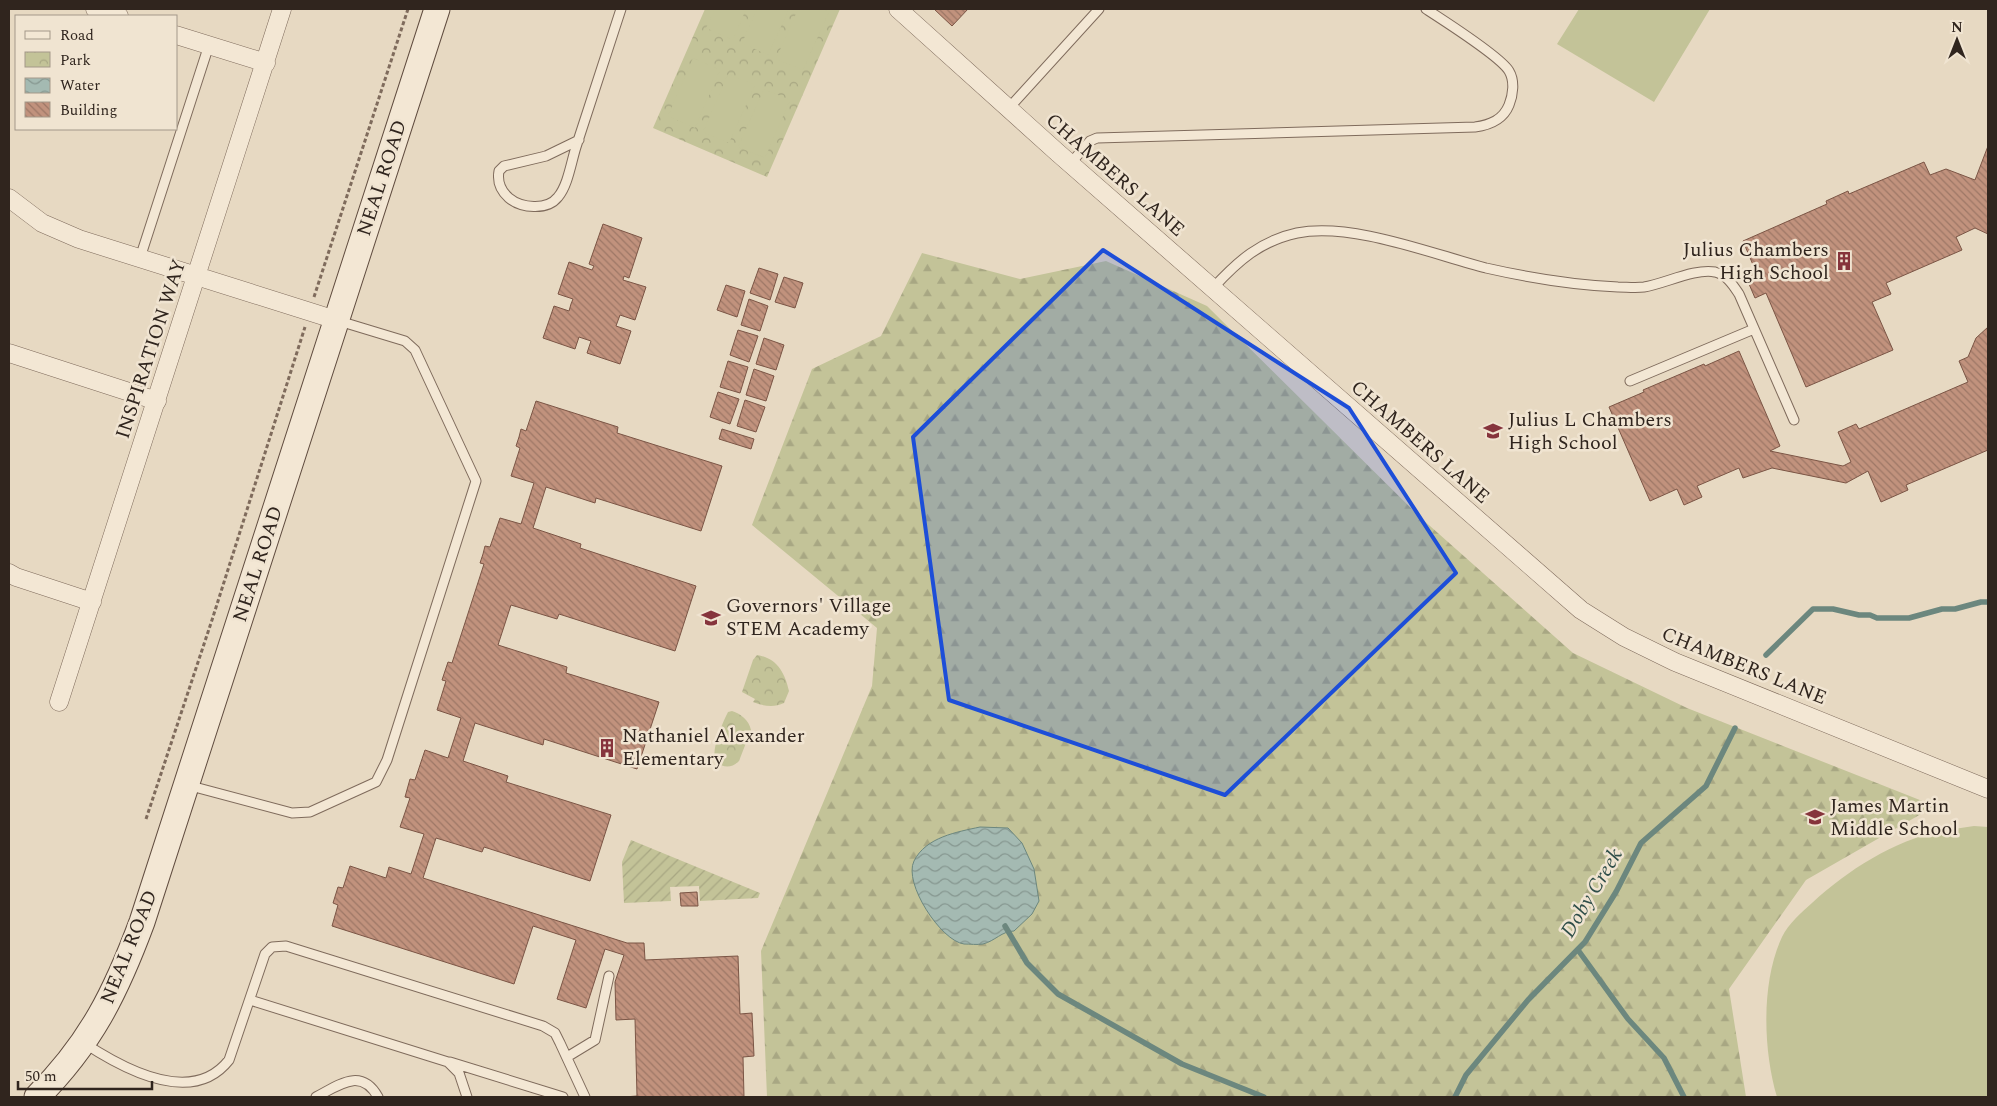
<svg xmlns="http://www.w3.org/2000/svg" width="1997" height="1106" font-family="Spectral,serif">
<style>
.forest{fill:url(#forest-firs)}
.park{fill:url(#park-crowns)}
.garden{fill:url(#garden-furrows)}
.pitch{fill:#c3c398}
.water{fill:url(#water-waves);stroke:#6c877e}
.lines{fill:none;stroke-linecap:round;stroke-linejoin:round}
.stream{stroke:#6c877e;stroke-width:5.5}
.building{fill:url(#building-back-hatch);stroke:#7b5545}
.lane-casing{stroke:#7f6b5c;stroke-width:11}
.street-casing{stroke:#7f6b5c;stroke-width:19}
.secondary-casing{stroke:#604c3f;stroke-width:27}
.path{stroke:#7f6b5c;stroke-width:3;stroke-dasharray:4 2.5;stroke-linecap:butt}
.lane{stroke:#f3e7d4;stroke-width:9}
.street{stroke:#f3e7d4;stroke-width:18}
.secondary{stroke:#f3e7d4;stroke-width:25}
.marked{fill:#1d4ed8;fill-opacity:0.2;stroke:#1d4ed8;stroke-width:4;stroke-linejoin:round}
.labels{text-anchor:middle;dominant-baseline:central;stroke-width:5;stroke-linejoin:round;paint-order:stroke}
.street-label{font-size:20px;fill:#30251e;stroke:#f0e4d1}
.poi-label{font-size:20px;fill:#30251e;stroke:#f0e4d1;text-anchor:start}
.water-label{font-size:21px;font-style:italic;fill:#2f4e49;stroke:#f0e4d1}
</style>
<defs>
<pattern id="forest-firs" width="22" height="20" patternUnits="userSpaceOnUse" patternTransform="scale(1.25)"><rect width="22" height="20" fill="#c3c398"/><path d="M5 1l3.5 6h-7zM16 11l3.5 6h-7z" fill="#a8a783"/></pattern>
<pattern id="park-crowns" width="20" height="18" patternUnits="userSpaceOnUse" patternTransform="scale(1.25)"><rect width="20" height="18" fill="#c3c398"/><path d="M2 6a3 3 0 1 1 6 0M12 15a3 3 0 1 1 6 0" fill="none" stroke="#a8a783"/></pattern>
<pattern id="garden-furrows" width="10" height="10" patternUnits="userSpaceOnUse" patternTransform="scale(1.25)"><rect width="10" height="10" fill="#c3c398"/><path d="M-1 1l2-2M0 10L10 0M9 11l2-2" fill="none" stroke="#a8a783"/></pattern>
<pattern id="water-waves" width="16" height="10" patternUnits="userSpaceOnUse" patternTransform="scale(1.25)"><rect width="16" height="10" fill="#a4bab2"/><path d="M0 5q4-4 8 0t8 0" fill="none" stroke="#869790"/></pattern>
<pattern id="building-back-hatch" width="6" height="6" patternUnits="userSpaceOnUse" patternTransform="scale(1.25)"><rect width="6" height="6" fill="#c1927d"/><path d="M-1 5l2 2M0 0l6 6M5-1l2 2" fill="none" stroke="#9d7766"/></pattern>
</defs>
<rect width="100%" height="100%" fill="#e7d9c2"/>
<!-- forest -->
<path class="forest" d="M922,253L1020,279L1106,261L1207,306L1421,518L1573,653L1687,708L1935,806L1806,880L1729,989L1746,1097H767L761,951L872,686L877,628L752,525L812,369L881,336Z"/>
<!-- park -->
<path class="park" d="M705,9H840L767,177L653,128Z
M757,655C777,658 785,673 789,691L784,703C774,708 763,706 753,702L755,699L742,692L753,660Z
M732,711C741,714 749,720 751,730L739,761C732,768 725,768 716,763C710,751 722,724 728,712Z"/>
<!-- garden -->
<path class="garden" d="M631,840L760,893L758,898L700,901L699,886L670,887L671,901L624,903L622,862Z"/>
<!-- pitch -->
<path class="pitch" d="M715,9H746L733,40L706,28Z
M757,9H789L768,55L742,43Z
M798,9H821L829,12L803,70L776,59Z
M1579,9H1710L1654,102L1557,44Z
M693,58L720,70L695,128L668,116Z
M728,74L755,85L729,143L703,132Z
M764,89L790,100L765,158L738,147Z
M1974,826L1988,827V1097H1777C1763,1050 1761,982 1782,937C1788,924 1802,912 1812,903C1848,870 1893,841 1941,831C1952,829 1963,828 1974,826Z"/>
<!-- water -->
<path class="water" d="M980,827L1008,828L1022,843L1034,869L1039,901L1032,914L1014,931C1002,931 995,941 983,944C978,945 969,944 964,944C941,941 903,883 914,861C926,837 957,832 980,827Z"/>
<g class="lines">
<!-- stream -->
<path class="stream" d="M1766,655L1813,609H1833L1859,615H1870L1877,618H1909L1942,609H1955L1981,602H1988
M1005,926L1027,963L1058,994L1182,1064L1264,1097
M1578,950L1628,1019L1664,1058L1684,1097
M1455,1097L1466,1075L1528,1000L1585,942L1616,892L1641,843L1706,786L1735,728"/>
</g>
<!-- building -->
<path class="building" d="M934,9H968L952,26Z
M1988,146V234L1975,228L1956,237L1962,250L1886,283L1891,294L1872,302L1893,350L1806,387L1766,293L1755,298L1746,277L1756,272L1743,241L1827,204L1826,201L1848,191L1849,194L1924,162L1930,175L1946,169L1975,180Z
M603,224L642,238L629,278L624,276L623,280L646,287L635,320L620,315L616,326L631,331L620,364L587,353L591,341L579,337L575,349L543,338L554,306L569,311L571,304L573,299L558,294L569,262L592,270L594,266L589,264Z
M759,268L778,274L770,300L750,293Z
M784,277L803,283L795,308L775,302Z
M726,285L745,291L737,317L717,310Z
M749,299L768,306L760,331L741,325Z
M1988,327V450L1906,485L1908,490L1881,502L1868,471L1846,483L1772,468L1743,478L1739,468L1697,486L1702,497L1684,505L1677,489L1650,501L1609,407L1644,392L1643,390L1704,364L1705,366L1739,351L1780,446L1770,451L1843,466L1851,462L1838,432L1856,424L1859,429L1968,382L1959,361L1968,357L1976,338Z
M738,330L758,336L749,362L730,355Z
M764,338L784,345L776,370L756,364Z
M728,361L748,367L740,393L720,387Z
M754,369L774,376L766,401L746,395Z
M718,392L739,399L730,424L710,417Z
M745,400L765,407L756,432L737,426Z
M536,401L618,427L617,433L722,466L701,531L596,498L595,503L546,487L533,528L581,544L580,548L696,586L675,651L559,614L557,619L511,605L498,645L567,667L566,673L659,702L637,769L544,739L543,745L475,723L463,761L508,776L506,782L611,815L590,881L484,847L482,852L436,838L423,878L627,943H644L645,960L738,956L740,1014L752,1013L754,1056L743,1057L744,1097H624L637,1096L635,1019L616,1020L615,982L624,955L605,949L586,1008L557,999L576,940L533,926L514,984L332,926L338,905L333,903L338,887L343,888L350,866L386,878L389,867L411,874L424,834L400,827L410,798L405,797L410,779L415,780L425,750L448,758L461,718L437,710L446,681L442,680L448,662L452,663L484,564L480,563L483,554L485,546L490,547L500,518L521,524L534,483L511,476L520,448L516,446L519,437L521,429L526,431Z
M722,429L754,439L751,449L719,439Z
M697,892L698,906H681L680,893Z"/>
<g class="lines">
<!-- lane casing -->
<g class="lane-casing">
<path id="lane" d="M1008,109L1099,9
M579,140L546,156L504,166L499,171C497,182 501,191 509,198C521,208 547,211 558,197C568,185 571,163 576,147C591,101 606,55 621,9
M1070,164L1090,141L1097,138L1475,127C1490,125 1503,120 1509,105C1513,95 1515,81 1509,71C1501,57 1443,20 1426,9
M140,258L209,45
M1213,288C1238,261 1260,241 1297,233C1352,222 1432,254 1486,268C1530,278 1573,285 1618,287C1626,287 1636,288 1644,287C1664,284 1695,268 1715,272C1727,275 1733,285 1739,294L1794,420
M1630,381L1754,329
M187,785L292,813L310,812L376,782L387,760L476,481L415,350L405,341L339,321
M250,1000L448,1062L459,1073L467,1097
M84,1043C125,1070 193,1106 229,1060L265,954L272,947L286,946L543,1026L555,1033L560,1043L585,1097
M567,1057L595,1040L609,976
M450,1062L563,1097
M316,1097C339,1085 361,1067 378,1097"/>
</g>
<!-- street casing -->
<g class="street-casing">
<path id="street" d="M95,9L119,16
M898,9L1058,153L1581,610L1624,637L1675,662L1988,789
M176,35L266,63
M9,198L42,223L79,239L336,320
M9,353L157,401
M9,573L16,577L92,602
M59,702L282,9"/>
</g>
<!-- secondary casing -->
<g class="secondary-casing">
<path id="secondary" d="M37,1097C91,1043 116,992 142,922L437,9"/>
</g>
<!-- path -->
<path class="path" d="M314,297L408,9
M146,819L212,620L305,327"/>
<!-- lane -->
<use href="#lane" class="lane"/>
<!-- street -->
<use href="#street" class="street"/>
<!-- secondary -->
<use href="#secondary" class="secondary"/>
</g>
<!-- marked area -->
<path class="marked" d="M1103,250L1349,408L1456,573L1225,795L949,700L913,437Z"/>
<!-- icons -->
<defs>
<g id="building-bare" transform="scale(1.5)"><path d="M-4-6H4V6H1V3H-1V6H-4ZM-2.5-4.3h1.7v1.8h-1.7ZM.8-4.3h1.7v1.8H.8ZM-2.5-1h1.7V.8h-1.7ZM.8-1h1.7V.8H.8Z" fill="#86343c" stroke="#f0e4d1" stroke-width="2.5" paint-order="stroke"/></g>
<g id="school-bare" transform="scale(1.5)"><path d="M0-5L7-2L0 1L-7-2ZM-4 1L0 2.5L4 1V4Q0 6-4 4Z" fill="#86343c" stroke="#f0e4d1" stroke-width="2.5" paint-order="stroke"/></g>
</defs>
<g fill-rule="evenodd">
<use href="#building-bare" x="1844" y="261"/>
<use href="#school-bare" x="1493" y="431"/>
<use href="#school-bare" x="711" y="618"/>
<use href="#building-bare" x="607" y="748"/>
<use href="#school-bare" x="1815" y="817"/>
</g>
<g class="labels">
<!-- street labels -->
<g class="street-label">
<text transform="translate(1115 175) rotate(41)">CHAMBERS LANE</text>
<text transform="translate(382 178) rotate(-72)">NEAL ROAD</text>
<text transform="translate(151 349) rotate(-72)">INSPIRATION WAY</text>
<text transform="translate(1420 442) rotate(41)">CHAMBERS LANE</text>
<text transform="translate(258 564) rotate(-72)">NEAL ROAD</text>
<text transform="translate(1744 666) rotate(22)">CHAMBERS LANE</text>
<text transform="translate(129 947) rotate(-68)">NEAL ROAD</text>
</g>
<!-- poi labels -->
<g class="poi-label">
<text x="1829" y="250" text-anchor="end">Julius Chambers<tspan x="1829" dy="23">High School</tspan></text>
<text x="1508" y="420">Julius L Chambers<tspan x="1508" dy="23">High School</tspan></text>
<text x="726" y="606">Governors' Village<tspan x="726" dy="23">STEM Academy</tspan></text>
<text x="622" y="736">Nathaniel Alexander<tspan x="622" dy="23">Elementary</tspan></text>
<text x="1830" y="806">James Martin<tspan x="1830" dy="23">Middle School</tspan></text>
</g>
<!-- water labels -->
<g class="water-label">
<text transform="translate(1592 893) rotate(-59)">Doby Creek</text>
</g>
</g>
<!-- border -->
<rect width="1997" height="1106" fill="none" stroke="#30251e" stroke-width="20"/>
<!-- legend -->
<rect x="15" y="15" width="162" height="115" fill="#f0e4d1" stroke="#a39889"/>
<rect x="25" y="31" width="25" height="8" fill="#f3e7d4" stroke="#a39889"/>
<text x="60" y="40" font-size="15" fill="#30251e">Road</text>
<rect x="25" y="52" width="25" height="15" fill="url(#park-crowns)" stroke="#a39889"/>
<text x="60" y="65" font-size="15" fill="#30251e">Park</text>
<rect x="25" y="78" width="25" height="15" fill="url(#water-waves)" stroke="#a39889"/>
<text x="60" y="90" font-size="15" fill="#30251e">Water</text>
<rect x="25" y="102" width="25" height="15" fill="url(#building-back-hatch)" stroke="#a39889"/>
<text x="60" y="115" font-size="15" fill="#30251e">Building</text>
<!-- north arrow -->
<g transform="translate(1957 40)" stroke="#f0e4d1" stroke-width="4" paint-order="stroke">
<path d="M0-4L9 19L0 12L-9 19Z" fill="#30251e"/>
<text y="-8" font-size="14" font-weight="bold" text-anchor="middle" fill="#30251e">N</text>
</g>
<!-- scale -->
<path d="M18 1081v8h134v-8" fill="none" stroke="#30251e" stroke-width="2.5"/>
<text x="25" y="1081" font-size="15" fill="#30251e" stroke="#f0e4d1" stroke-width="4" paint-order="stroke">50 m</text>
</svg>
